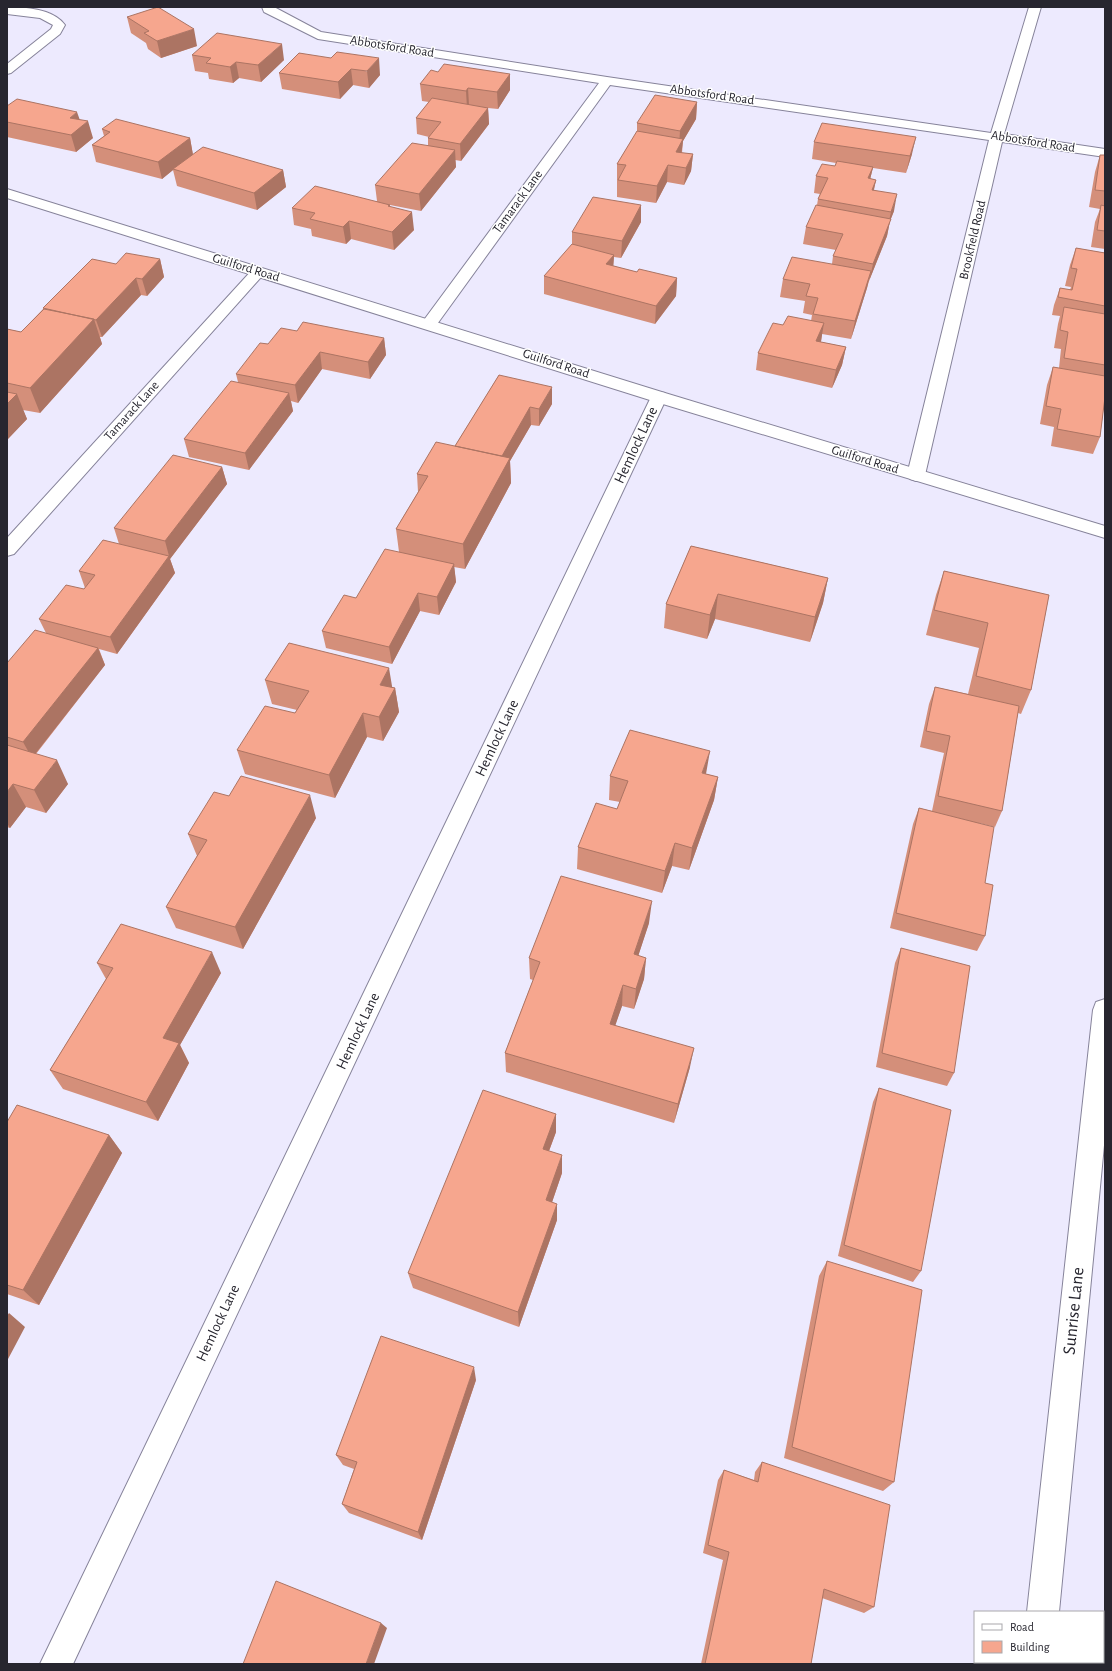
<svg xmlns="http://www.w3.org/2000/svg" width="1112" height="1671" font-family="'Alegreya Sans',sans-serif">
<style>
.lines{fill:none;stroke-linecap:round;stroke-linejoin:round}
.service-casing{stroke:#86839a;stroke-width:2}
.minor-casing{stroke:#86839a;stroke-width:2}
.tertiary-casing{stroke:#86839a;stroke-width:2}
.service{fill:#fff;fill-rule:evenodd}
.minor{fill:#fff;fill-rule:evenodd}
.tertiary{fill:#fff;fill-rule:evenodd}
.wall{fill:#d48f7a}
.shaded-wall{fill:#ac7463}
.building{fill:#f6a68e;stroke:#ac7463}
.labels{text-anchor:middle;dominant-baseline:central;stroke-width:3;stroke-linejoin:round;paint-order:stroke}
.far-street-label{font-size:13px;fill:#27262f;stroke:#fff}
.street-label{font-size:15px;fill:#27262f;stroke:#fff}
.near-street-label{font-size:18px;fill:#27262f;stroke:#fff}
</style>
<rect width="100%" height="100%" fill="#edeafe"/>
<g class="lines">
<!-- service casing -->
<g class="service-casing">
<path id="service" d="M7,7C25,7 54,9 65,25L60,34L11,73L7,74V64L51,29L53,25L40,18L7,14Z"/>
</g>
<!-- minor casing -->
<g class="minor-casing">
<path id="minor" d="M262,7H274L321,32L607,77L991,133L1029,7H1041L1004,134L1105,149V157L1002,142L925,475L922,479L916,481L910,479L907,475L989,140L610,85L435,327L429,329L423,327L421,324L599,83L318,39L264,12Z
M258,267L263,269L266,272L263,275L14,554L7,556V538L253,269Z
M659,392L665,393L667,397L73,1664H40L651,397L653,393Z
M1105,999V1135L1059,1612H1027L1093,1010L1096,1002Z
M1022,1662H1054L1053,1664H1021Z"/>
</g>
<!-- tertiary casing -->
<g class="tertiary-casing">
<path id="tertiary" d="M7,189L665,393L1105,526V538L653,401L7,198Z"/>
</g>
<!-- service -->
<use href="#service" class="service"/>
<!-- minor -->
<use href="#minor" class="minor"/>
<!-- tertiary -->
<use href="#tertiary" class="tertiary"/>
</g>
<!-- wall -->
<path class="wall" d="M127,17L197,46L161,58L148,49L146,43L131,33Z
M299,53L380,75L369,88L353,85L340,99L282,89L279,73Z
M192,55L284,60L261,82L239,78L233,83L209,79L208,73L195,71Z
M438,72L510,74V90L498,109L488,108L489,124L461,161L455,160L456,167L421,211L390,205V207L414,230L394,250L351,239L346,244L312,236L311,229L294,225L292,208L377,201L375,185L428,145V138L429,137L417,134L416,118L429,102L422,101L420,84Z
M697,102L696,119L683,141L682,153L693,154L691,171L684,185L667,182L656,203L617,197V164L637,132V123Z
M7,106L93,138L76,152L7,137Z
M102,129L190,138L193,155L283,170L286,187L257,210L177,186L173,170L162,179L96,162L92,145L104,136Z
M814,142L912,154L906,173L873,168L870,179L876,180L874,190L894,211L890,221L887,236L869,281L867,288L851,339L822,334L821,342L846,347L842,365L832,388L756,370L758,353L783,325L811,321L812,315L803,313L805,301L780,297L783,279L832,264L833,256L836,250L803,244L806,227L817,205L818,199L820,194L814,193L816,176L835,166L836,163L812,159Z
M1100,155H1105V249L1091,247L1095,222L1100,209L1089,207L1095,172Z
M641,205V222L621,258L614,257L613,266L637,272L677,278L676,296L655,324L544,294V276L572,245V232Z
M1076,248L1105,253V397L1100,437L1093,454L1051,446L1054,427L1040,424L1047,385L1053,367L1059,368L1061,349L1054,348L1058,324L1060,316L1052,315L1054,305L1060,288L1070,290L1071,287L1065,286L1070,265Z
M160,259L164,277L147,296L141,295L102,337H100L102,344L40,413L23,410L27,419L7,440V329L21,332L43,309V308L116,264Z
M297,331L384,338L386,355L370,379L322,369L298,403L291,401L293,411L249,470L189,457L184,439L238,382L236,374L268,344Z
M499,375L552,404L539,426L531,425L510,461L511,483L465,569L454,567L456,582L439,615L420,611L392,664L326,648L322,631L356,598L399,552L396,529L418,492L417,474L455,446Z
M222,467L227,484L170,559L175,573L117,654L99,649L105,665L36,754L68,784L46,813L26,807L10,828L7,827V663L46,633L39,619L84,589L85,588L79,571L119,544L114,528Z
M691,546L828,578L823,603L810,642L715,619L707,639L664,628L666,604Z
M944,571L1049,595L1031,690L1021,714L1018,713L1002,811L995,827L979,823L985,883V936L977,951L890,928L913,824L919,808L932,811L944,753L920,747L929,704L935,687L968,694L979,648L926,635L936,595Z
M265,680L392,687L395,688L399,712L383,741L367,737L335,798L245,774L237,750L295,713L297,710L272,704Z
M706,774L718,777L714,800L689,870L672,866L662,893L577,869L578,847L617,809L620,802L609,800L610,776Z
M229,796L316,818L243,949L176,928L166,907L197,856L188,834Z
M649,923L638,956L646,958L644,979L634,1009L622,1006L615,1025L690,1067L674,1123L506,1072L505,1053L533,980L530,979L529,958Z
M901,948L954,1073L947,1086L876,1067L895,963Z
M97,963L221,973L180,1045L189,1063L158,1121L63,1089L50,1070L106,979Z
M879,1088L921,1271L913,1282L838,1256L873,1102Z
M556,1114V1132L549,1151L562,1173L552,1202L557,1220L519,1327L413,1288L408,1273Z
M7,1122L109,1135L122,1153L39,1305L7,1294Z
M827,1261L894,1482L883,1491L784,1458L819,1276Z
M476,1380L422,1540L349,1513L342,1504L354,1469L343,1465L336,1455Z
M762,1462L874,1607L864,1613L822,1598L811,1664H701L723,1560L703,1553L718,1480L724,1470L754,1480L755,1472Z"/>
<!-- shaded-wall -->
<path class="shaded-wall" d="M194,29L197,46L161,58L157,41Z
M282,44L284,60L261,82L258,65Z
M379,58L380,75L369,88L367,71Z
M236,62L239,78L233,83L230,67Z
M351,69L353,85L340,99L338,82Z
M510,74V90L498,109L497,92Z
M468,88L469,105L467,108L466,91Z
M697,102L696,119L683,141L681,156L676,152L679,146L680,131Z
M488,108L489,124L461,161L460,144Z
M77,112L82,126L88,121L93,138L76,152L71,135L70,118Z
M916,137L912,154L906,173L910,156Z
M190,138L193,155L173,169V170L162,179L158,162Z
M455,150L456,167L421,211L419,194Z
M693,154L691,171L684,185L686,168Z
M668,165L667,182L656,203L657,186Z
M873,167L869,184L868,178Z
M283,170L286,187L257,210L254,193Z
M876,180L872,197V190Z
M897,194L894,211L890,221L887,236L869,281L873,264L888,225L891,212Z
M641,205V222L621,258L622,241Z
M412,212L414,230L394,250L392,232Z
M349,221L351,239L346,244L343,227Z
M614,255L613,272L606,264Z
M160,259L164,277L147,296L142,279Z
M871,271L867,288L851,339L855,321Z
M136,278L141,295L102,337L96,320Z
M677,278L676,296L655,324L656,306Z
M94,319L102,344L40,413L30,388Z
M824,323L821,341L813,358L816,341Z
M384,338L386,355L370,379L368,362Z
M846,347L842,365L832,388L836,370Z
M320,352L322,369L298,403L295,385Z
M552,387V404L539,426V409Z
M289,393L293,411L249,470L245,453Z
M17,394L27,419L7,440V404Z
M530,407L531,425L510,461L511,483L465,569L463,544L502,456Z
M222,467L227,484L170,559L175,573L117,654L110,637L169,556L165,541Z
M454,564L456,582L439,615L437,597Z
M828,578L823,603L810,642L815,617Z
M418,593L420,611L392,664L389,647Z
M718,594L715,619L707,639L710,615Z
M98,648L105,665L32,758L23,742Z
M389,668L393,692L380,685Z
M395,688L399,712L383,741L379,717Z
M363,713L367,737L335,798L329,775Z
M710,751L706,774L702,773Z
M57,760L68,784L46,813L34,790Z
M718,777L714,800L689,870L692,848Z
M13,784L26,807L10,828L7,823V792Z
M310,795L316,818L243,949L235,927Z
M675,843L672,866L662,893L665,871Z
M652,901L649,923L632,975L634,954Z
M212,952L221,973L180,1045L189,1063L158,1121L146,1102L163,1038Z
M646,958L644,979L634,1009L636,989Z
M623,985L622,1006L609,1044L610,1024Z
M694,1048L690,1067L674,1123L678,1104Z
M556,1114V1132L543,1167V1149Z
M109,1135L122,1153L39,1305L23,1290Z
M562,1155V1173L547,1217L546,1200Z
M557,1204V1220L519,1327L518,1312Z
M9,1313L25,1327L7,1361V1316Z
M474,1367L476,1380L422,1540L418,1532Z
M381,1623L387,1628L374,1664H366Z"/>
<!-- building -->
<path class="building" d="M158,7L194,29L157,41L144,33L149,31L127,17Z
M217,33L282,44L258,65L236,62L230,67L206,63L211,58L192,55Z
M337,52L379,58L367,71L351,69L338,82L279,73L299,53L331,58Z
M444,64L510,74L497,92L468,88L466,91L420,84L431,70L438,72Z
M655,95L697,102L680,131L637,123Z
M432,98L488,108L460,144L428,138L441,122L416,118Z
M17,99L77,112L70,118L88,121L71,135L7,122V106Z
M116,119L190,138L158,162L92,145L110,132L102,129Z
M822,123L916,137L910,156L814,142Z
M637,131L683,139L676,152L693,154L686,168L668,165L657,186L618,180L626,165L617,164Z
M412,143L455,150L419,194L375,185Z
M203,147L283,170L254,193L173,169Z
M1100,155H1105V191L1095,190Z
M837,161L873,167L868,178L876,180L872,190L897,194L891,212L818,199L828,178L816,176L822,164L835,166Z
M315,186L390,205L388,206L412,212L392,232L349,221L343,227L310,219L315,213L292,208Z
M593,197L641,205L622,241L572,232Z
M816,205L891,219L873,264L833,256L843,234L806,227Z
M1101,205L1105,206V231L1097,230Z
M572,244L614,255L606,264L637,272L639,269L677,278L656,306L544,276Z
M1076,248L1105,253V306L1058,297L1060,288L1072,290L1077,269L1071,268Z
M126,253L160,259L142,279L136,278L96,320L43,308L92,259L116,264Z
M792,257L871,271L855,321L813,314L818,298L806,296L810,284L783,279Z
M1064,307L1105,314V365L1064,358L1068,332L1060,330Z
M44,309L94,319L30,388L7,383V329L21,332Z
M788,316L824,323L816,341L846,347L836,370L758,353L773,323L783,325Z
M303,322L384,338L368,362L320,352L295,385L236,374L260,343L268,344L281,328L297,331Z
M1053,367L1105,376V397L1100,437L1057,429L1061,409L1046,406Z
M499,375L552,387L539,409L530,407L502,456L455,446Z
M231,381L289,393L245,453L184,439Z
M7,392L17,394L7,404Z
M436,442L510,458L463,544L396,529L428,476L417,474Z
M173,455L222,467L165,541L114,528Z
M103,540L169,556L110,637L39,619L66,585L84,589L95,575L79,571Z
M691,546L828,578L815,617L718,594L710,615L666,604Z
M385,549L454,564L437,597L418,593L389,647L322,631L344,595L356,598Z
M944,571L1049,595L1031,690L976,676L988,623L934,610Z
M35,630L98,648L23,742L7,737V663Z
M289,643L389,668L380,685L395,688L379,717L363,713L329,775L237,750L265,706L295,713L309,691L265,680Z
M935,687L1019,706L1002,811L938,796L950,736L926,731Z
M630,730L710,751L702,773L718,777L692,848L675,843L665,871L578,847L596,803L617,809L628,781L610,776Z
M7,745L57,760L34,790L13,784L7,792Z
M241,776L310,795L235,927L166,907L207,840L188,834L214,792L229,796Z
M919,808L994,827L985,883L993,885L985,936L896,913Z
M561,876L652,901L634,954L646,958L636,989L623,985L610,1024L694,1048L678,1104L505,1053L540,962L529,958Z
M121,924L212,952L163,1038L179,1043L146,1102L50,1070L113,968L97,963Z
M901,948L970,966L954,1073L882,1053Z
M879,1088L951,1110L921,1271L844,1245Z
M483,1090L556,1114L543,1149L562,1155L546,1200L557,1204L518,1312L408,1273Z
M17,1105L109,1135L23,1290L7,1285V1122Z
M827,1261L922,1290L894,1482L792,1447Z
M381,1336L474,1367L418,1532L342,1504L357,1462L336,1455Z
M762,1462L890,1505L874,1607L824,1589L811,1664H705L729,1552L708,1545L724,1470L758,1482Z
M276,1581L381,1623L366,1664H243Z"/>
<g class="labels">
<!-- far-street labels -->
<g class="far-street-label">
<text transform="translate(392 47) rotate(9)">Abbotsford Road</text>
<text transform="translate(712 95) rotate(8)">Abbotsford Road</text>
<text transform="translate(1033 142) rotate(9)">Abbotsford Road</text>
<text transform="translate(518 202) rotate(-54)">Tamarack Lane</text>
<text transform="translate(973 240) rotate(-77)">Brookfield Road</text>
<text transform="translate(246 268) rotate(17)">Guilford Road</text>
<text transform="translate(556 364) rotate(18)">Guilford Road</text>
<text transform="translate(132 411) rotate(-48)">Tamarack Lane</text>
<text transform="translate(865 460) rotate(17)">Guilford Road</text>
</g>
<!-- street labels -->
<g class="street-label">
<text transform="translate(636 445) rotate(-65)">Hemlock Lane</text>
<text transform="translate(497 738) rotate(-65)">Hemlock Lane</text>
<text transform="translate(358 1031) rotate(-65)">Hemlock Lane</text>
<text transform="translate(218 1323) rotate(-65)">Hemlock Lane</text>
</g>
<!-- near-street labels -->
<g class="near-street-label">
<text transform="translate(1074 1311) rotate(-84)">Sunrise Lane</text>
</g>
</g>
<!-- border -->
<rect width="1112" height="1671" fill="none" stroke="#27262f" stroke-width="16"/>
<!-- legend -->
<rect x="974" y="1611" width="130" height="52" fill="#ffffff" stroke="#a9a8ac"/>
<rect x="982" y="1624" width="20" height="6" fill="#ffffff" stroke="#a9a8ac"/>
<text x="1010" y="1631" font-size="12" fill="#27262f">Road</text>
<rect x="982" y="1641" width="20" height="12" fill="#f6a68e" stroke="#a9a8ac"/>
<text x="1010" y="1651" font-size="12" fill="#27262f">Building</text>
</svg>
